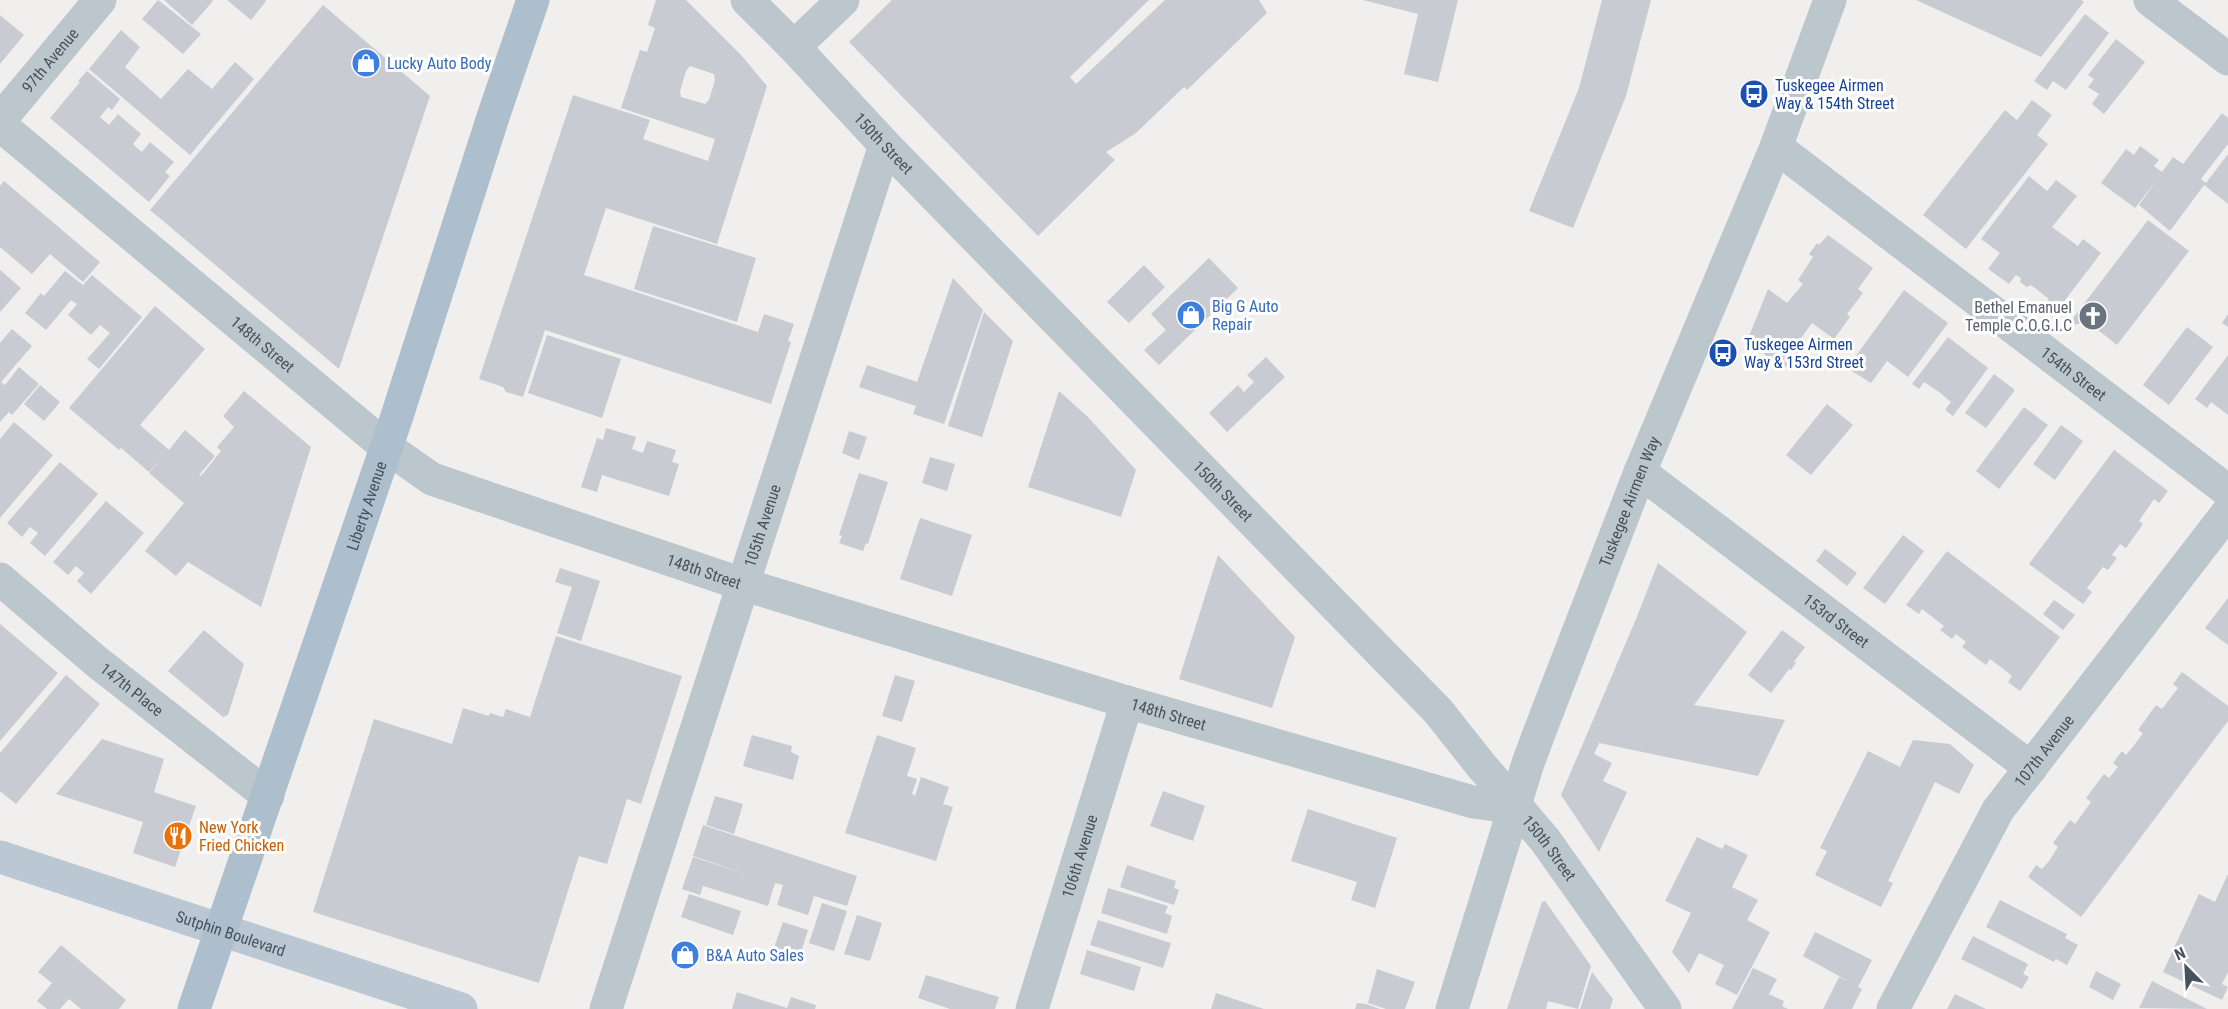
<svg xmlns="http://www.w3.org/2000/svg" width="2228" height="1009" font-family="'Roboto Condensed',sans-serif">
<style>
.building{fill:#c8cbd1;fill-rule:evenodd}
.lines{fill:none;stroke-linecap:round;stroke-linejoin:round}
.street{stroke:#bcc6cd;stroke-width:33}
.secondary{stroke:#bbc7d2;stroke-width:33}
.primary{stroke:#adbfcd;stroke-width:33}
.labels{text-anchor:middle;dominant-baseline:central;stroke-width:6;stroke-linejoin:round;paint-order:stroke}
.street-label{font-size:16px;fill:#46525c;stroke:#fff}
.shop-label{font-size:16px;fill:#366cbe;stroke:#fff;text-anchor:start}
.transit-label{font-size:16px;fill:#164399;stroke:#fff;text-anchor:start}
.worship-label{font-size:16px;fill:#5b616d;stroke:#fff;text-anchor:end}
.food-label{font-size:16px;fill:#c56008;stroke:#fff;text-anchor:start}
</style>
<rect width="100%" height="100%" fill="#f1eeee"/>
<!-- building -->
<path class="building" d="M158,0L201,34L183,54L142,19Z
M164,0H211L213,1L192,25Z
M227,0H265L266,1L251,20Z
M656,0H686L742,56L767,86L717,244L606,208L584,275L758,332L764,314L794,324L788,341L791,342L771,404L545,330L523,397L506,392L503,387L479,379L573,95L650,120L643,139L708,161L715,139L621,108L640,50L647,52L655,28L648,25ZM690,66L714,74L715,80L709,100L705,104L681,97L680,91L686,71Z
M892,0H1149L1070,77L1076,84L1165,0H1259L1267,13L1187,90L1184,87L1136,133L1106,152L1115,160L1038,236L849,42Z
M1363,0H1458L1438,82L1404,74L1418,14Z
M1602,0H1651L1626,96L1573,228L1529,211L1579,88Z
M1916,0H2081L2084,2L2041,57Z
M323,5L430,96L339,369L150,210Z
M2085,14L2109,33L2066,90L2053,81L2047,90L2034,81Z
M0,15L24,35L0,64Z
M121,30L140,47L125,67L161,99L188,69L212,89L235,62L254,79L190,155L89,69Z
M2116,39L2145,62L2104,114L2092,104L2099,94L2088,87L2094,79L2088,75Z
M87,71L120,99L112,110L108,107L100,117L109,125L118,114L141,134L133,144L137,148L142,152L150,142L174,162L165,172L170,176L149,202L50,118L80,82L78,81Z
M2032,100L2052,115L2037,135L2048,144L1966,249L1923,215L2005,110L2017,120Z
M2222,113L2228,118V144L2201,179L2206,183L2228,154V204L2204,185L2170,231L2139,205L2158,178L2135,208L2101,183L2126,149L2134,155L2140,146L2159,160L2154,166L2162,172L2173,157L2183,164Z
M2029,176L2047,191L2056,180L2077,196L2052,227L2078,246L2083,239L2101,253L2059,308L2057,306L2053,308L2046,302L2049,299L2031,285L2027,287L2020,282L2021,278L2016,275L2009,284L1988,269L2000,253L1981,239Z
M4,181L100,262L83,282L50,254L32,274L0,247V186Z
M2148,220L2189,251L2117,345L2088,322L2067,326Z
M653,226L756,258L737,322L634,289Z
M1828,235L1873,268L1858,289L1863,293L1847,314L1850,317L1834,339L1812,323L1796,345L1801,349L1784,369L1747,341L1768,289L1787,303L1803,284L1798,280L1813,257L1809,254L1817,243L1819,245Z
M1209,258L1238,288L1159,365L1144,350L1166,330L1151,314Z
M1144,265L1165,287L1129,323L1107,302Z
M0,270L21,288L0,312Z
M65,271L83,285L92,275L142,317L99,369L87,359L110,333L100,325L91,335L68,315L77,304L71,300L46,330L25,313L41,293L44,296Z
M953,278L983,310L944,424L913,414L916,406L859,387L867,365L917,382Z
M1904,290L1948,323L1908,377L1887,361L1871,383L1847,368Z
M155,306L205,349L140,425L169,450L185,430L215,456L199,475L201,476L221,451L217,447L234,427L223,416L244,391L311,447L261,607L188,562L176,576L145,551L184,503L149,473L162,458L149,472L121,448L119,450L69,408Z
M984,312L1013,341L982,437L948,426Z
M2228,314V327L2222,323Z
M2187,327L2213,347L2169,405L2143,385Z
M12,329L32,346L1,382L5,385L19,367L39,384L12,415L9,412L0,422V343Z
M547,335L621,359L602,418L528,393Z
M1948,337L1988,368L1953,416L1945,410L1951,402L1939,392L1924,382L1919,389L1912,384Z
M2228,355V415L2211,402L2207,408L2195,399Z
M1266,357L1285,377L1227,432L1209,413L1238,385L1244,392L1254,382L1247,375Z
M1994,374L2015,390L1986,428L1965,413Z
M40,385L60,402L44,421L24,404Z
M1059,391L1088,417L1136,470L1121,517L1028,487Z
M1827,404L1853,425L1811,475L1786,455Z
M2024,407L2048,425L1999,489L1976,471Z
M14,422L53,455L0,518V439Z
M2061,425L2083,441L2055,480L2033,464Z
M606,428L636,437L632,449L637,451L643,453L647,441L676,450L672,462L679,464L669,496L602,475L597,492L581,487L597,438L603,440Z
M849,431L867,437L859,460L842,453Z
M2114,450L2168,491L2159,503L2154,499L2139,521L2143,524L2126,548L2120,544L2112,555L2117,558L2108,570L2103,567L2087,588L2092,592L2083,604L2029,564Z
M930,457L955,464L947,491L922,483Z
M60,462L98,494L45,556L30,543L38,533L30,527L22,537L7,523Z
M859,473L888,482L868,544L866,543L863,551L839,543L842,536L839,535Z
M106,501L144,533L91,594L77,581L84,573L76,566L68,575L53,562Z
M920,518L972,535L952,596L900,579Z
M1903,535L1924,551L1885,604L1863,588Z
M1825,549L1857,573L1847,586L1816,561Z
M1947,551L2060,637L2020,691L2008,682L2012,676L2002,668L1990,659L1986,665L1962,647L1966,642L1956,634L1952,639L1940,630L1944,626L1922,609L1919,614L1906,605Z
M1218,555L1295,637L1272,708L1179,679Z
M1658,563L1747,632L1694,705L1785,720L1758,776L1599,743L1594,754L1612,763L1603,781L1627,792L1599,852L1561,795L1636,619Z
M560,568L600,581L581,641L557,633L572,587L555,582Z
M2228,598V645L2205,628Z
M2054,600L2075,615L2063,630L2043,614Z
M0,624L58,673L0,741Z
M204,630L244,664L228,715L223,717L168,671Z
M1782,630L1805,647L1794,662L1796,663L1791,670L1789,669L1771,693L1748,675Z
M556,636L682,676L641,804L627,799L607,864L579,856L539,983L313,912L374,719L452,744L463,708L489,716L490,713L503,717L506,709L530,717Z
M2182,672L2228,706V721L2081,917L2028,877L2036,865L2042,869L2049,861L2058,847L2053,843L2070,820L2075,824L2091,802L2086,798L2104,774L2109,778L2118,767L2113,763L2122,751L2126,755L2135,744L2143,733L2138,730L2156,705L2162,709L2178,688L2173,684Z
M66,675L100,704L16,804L0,791V753Z
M895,675L915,681L902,722L882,716Z
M752,735L792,746L791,752L799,756L793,780L743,766Z
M877,735L916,748L907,776L917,779L912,794L915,796L921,777L949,787L943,804L953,807L936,861L845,833Z
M102,739L164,759L154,792L196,806L175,867L133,853L143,822L56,794Z
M1913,740L1950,744L1974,765L1959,794L1935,782L1888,881L1893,883L1881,907L1815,875L1827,851L1820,848L1868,751L1900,767Z
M1163,791L1205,806L1193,841L1150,826Z
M715,796L743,804L734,834L706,825Z
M1308,809L1397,838L1375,908L1351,900L1357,882L1291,861Z
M703,825L857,876L847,906L814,896L808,915L777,905L783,885L775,883L768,906L703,886L700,895L682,889L693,857L752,876L693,856Z
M1697,837L1722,849L1725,844L1748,855L1732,887L1758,900L1747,920L1770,932L1737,995L1715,984L1724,965L1699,953L1689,973L1672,952L1691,913L1665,901Z
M1127,865L1176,881L1174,888L1179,890L1174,905L1120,887Z
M2228,874V972L2222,984L2228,987L2222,1000L2163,972L2199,894L2215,902Z
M1108,888L1168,906L1165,913L1172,916L1167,934L1101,913Z
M689,894L741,911L733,935L681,917Z
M2000,900L2067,934L2065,938L2078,945L2067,965L2056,959L2054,962L1986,927Z
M1545,901L1591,966L1578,1009L1548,1001L1546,1009H1507L1542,902Z
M822,903L847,911L834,951L809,943Z
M857,915L882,923L870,961L844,954Z
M1098,920L1171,943L1163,968L1090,945Z
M783,922L808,930L798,962L772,953Z
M1815,932L1872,960L1858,987L1862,989L1852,1009H1823L1839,977L1848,981L1803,956Z
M1973,936L2028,964L2023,974L2029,977L2022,989L1961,959Z
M61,945L126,1000L119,1009H81L69,999L60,1009H47L37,1001L52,983L38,972Z
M1087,950L1141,967L1134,991L1080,974Z
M1753,968L1777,979L1769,994L1784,1001L1782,1006L1788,1009H1732Z
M1377,969L1415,982L1405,1009H1386L1368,1003Z
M2096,971L2121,984L2113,1000L2089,987Z
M1592,972L1613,999L1610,1009H1580Z
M926,975L999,997L995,1009H950L918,998Z
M2152,981L2207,1009L2139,1008Z
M737,992L787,1008L791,997L816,1005L815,1009H732Z
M1216,993L1264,1009H1211Z
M1955,994L1986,1009H1947Z
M1357,1003L1366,1004L1380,1009H1355Z"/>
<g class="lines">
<!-- street -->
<g class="street">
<path id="s1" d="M747,0L794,47L885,145L1438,711L1480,764L1545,840L1665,1009"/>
<path d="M2150,0L2228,59"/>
<path d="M794,47L843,0"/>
<path id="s2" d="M0,120L100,0"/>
<path id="s3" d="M0,125L385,446L432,479L742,584L1127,702L1473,802L1516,808"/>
<path id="s4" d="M1776,147L2228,491"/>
<path id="s5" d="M1640,472L2031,768"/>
<path id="s6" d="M0,579L97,662L268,796"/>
<path id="s7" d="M606,1009L885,145"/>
<path id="s8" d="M1032,1009L1127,702"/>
<path id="s9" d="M1452,1009L1528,763L1543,723L1640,472L1776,147L1830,0"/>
<path id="s10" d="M1893,1009L1998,810L2228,512"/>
</g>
<!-- secondary -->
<path class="secondary" id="s11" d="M0,857L461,1009"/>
<!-- primary -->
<path class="primary" id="s12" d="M194,1009L397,416L494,114L533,0"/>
</g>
<!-- icons -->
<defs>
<g id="shop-disc" transform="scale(1.5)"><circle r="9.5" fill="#3f7fe0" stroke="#fff"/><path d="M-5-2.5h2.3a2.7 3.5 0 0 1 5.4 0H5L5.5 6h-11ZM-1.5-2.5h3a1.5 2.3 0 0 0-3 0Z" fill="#fff"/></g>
<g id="bus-disc" transform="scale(1.5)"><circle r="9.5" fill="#1a4fb4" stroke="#fff"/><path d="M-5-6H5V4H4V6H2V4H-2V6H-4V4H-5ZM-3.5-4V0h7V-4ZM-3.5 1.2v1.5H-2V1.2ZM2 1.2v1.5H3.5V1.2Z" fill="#fff"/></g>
<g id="church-disc" transform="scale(1.5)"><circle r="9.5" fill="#6b7280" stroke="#fff"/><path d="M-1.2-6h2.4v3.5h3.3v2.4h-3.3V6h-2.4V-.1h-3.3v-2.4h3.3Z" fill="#fff"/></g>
<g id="restaurant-disc" transform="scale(1.5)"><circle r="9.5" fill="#e8710a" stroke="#fff"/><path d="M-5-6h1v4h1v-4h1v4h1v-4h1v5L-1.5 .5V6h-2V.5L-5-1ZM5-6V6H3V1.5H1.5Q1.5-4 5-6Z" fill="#fff"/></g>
</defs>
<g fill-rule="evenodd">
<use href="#shop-disc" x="366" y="63"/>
<use href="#bus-disc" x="1754" y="94"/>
<use href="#shop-disc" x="1191" y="315"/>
<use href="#church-disc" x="2093" y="316"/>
<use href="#bus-disc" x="1723" y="353"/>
<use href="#restaurant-disc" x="178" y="836"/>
<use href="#shop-disc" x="685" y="955"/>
</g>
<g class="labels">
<!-- street labels -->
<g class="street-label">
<text stroke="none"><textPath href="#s2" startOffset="78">97th Avenue</textPath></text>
<text stroke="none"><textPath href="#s1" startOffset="198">150th Street</textPath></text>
<text stroke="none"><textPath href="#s3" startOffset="342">148th Street</textPath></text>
<text stroke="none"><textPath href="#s4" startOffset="374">154th Street</textPath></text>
<text stroke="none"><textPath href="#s1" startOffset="684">150th Street</textPath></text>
<text stroke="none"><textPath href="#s9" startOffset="538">Tuskegee Airmen Way</textPath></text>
<text stroke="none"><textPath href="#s12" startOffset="532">Liberty Avenue</textPath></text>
<text stroke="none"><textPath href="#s7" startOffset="508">105th Avenue</textPath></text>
<text stroke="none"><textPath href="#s3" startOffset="846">148th Street</textPath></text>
<text stroke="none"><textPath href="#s5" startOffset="246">153rd Street</textPath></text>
<text stroke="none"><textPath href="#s6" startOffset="172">147th Place</textPath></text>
<text stroke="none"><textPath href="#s3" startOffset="1332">148th Street</textPath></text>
<text stroke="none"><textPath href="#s10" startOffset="300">107th Avenue</textPath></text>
<text stroke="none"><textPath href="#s1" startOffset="1168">150th Street</textPath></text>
<text stroke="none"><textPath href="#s8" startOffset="160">106th Avenue</textPath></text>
<text stroke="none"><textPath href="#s11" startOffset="243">Sutphin Boulevard</textPath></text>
</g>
<!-- shop labels -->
<g class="shop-label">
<text x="387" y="63">Lucky Auto Body</text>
<text x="1212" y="306">Big G Auto<tspan x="1212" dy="18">Repair</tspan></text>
<text x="706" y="955">B&amp;A Auto Sales</text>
</g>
<!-- transit labels -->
<g class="transit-label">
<text x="1775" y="85">Tuskegee Airmen<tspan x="1775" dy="18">Way &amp; 154th Street</tspan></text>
<text x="1744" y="344">Tuskegee Airmen<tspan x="1744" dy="18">Way &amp; 153rd Street</tspan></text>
</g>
<!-- worship labels -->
<g class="worship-label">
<text x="2072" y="307">Bethel Emanuel<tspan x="2072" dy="18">Temple C.O.G.I.C</tspan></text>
</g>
<!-- food labels -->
<g class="food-label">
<text x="199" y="827">New York<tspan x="199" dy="18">Fried Chicken</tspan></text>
</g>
</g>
<!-- north arrow -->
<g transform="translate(2186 967) rotate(336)" stroke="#ffffff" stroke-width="4.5" paint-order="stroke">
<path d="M0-4.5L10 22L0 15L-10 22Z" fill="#46525c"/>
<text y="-9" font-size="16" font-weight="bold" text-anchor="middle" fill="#46525c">N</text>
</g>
</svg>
